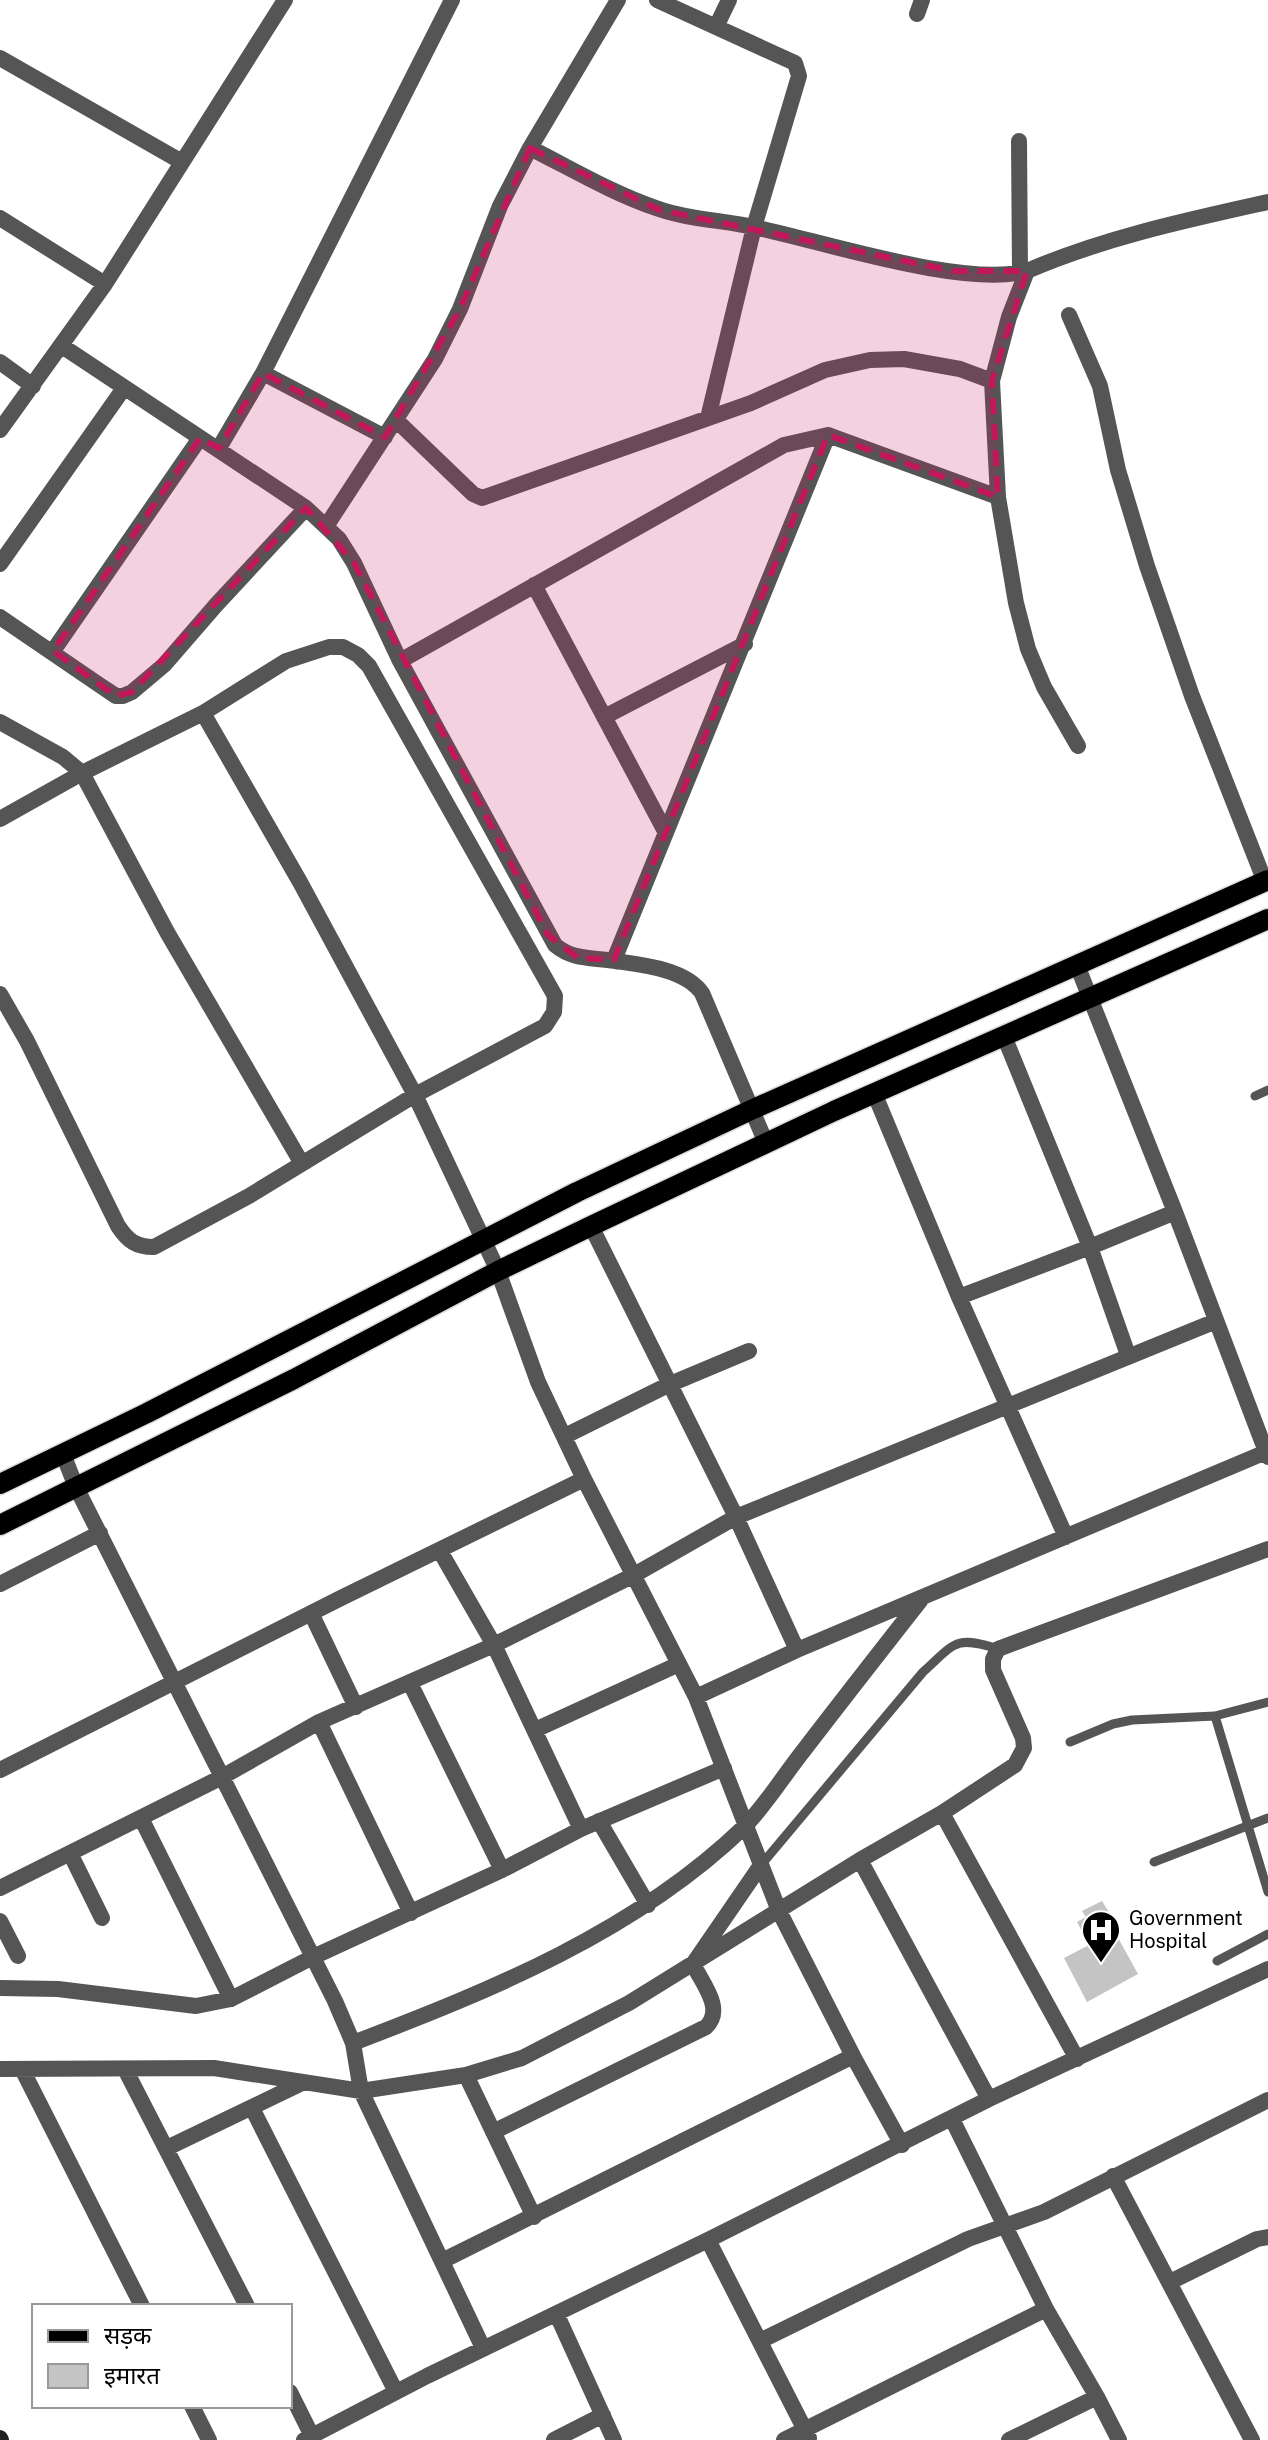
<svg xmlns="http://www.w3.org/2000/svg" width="1268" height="2440" font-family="'Public Sans','Noto Sans Devanagari',sans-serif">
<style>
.building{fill:#c4c4c4}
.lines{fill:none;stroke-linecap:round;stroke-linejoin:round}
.primary-casing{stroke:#dbdbdb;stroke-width:23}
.lane{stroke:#555;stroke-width:9}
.street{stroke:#555;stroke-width:16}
.secondary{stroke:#222;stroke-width:16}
.primary{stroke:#000;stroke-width:20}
.marked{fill:#c2185b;fill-opacity:0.2;stroke:#c2185b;stroke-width:6;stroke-dasharray:16 10;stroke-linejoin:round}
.labels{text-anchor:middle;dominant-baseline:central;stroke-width:6;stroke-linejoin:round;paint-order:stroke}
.poi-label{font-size:20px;fill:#000;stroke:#fff;text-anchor:start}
</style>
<rect width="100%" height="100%" fill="#fff"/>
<!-- building -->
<path class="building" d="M1102,1901L1110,1914L1106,1916L1138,1974L1087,2002L1064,1958L1089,1945L1077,1922L1086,1917L1082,1911Z"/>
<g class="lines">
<!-- primary casing -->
<g class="primary-casing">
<path id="primary" d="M0,1484L147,1413L577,1192L751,1110L1268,880
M0,1525L294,1379L498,1271L591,1226L834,1111L1268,919"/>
</g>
<!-- lane -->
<path class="lane" d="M1255,1096L1268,1090
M1215,1716L1268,1892
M1070,1742L1113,1724L1132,1720L1215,1716L1268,1702
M1154,1862L1268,1818
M761,1865L923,1672C955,1643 955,1635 998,1649
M1217,1961L1268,1934"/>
<!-- street -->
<path class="street" d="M657,0L795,63L799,76L754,227L708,418
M917,14L922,0
M716,27L729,0
M0,58L182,162
M1019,141L1020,273
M530,148C572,169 612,193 656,208C689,220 725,220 758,228C824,242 965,288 1027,271
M0,218L105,284
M1069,315L1100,386L1118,470L1147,566L1192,696L1265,882
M62,346L306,508L339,539L354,563L400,661L555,945C574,961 593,957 615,961C643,965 685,969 702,993L766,1143
M0,362L33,386
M263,373L385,437
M396,420L473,494L482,498L751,403L825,370L870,360L904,359L960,369L992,381
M0,430L105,284L285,0
M219,448L263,373L452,0
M327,525L435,359L460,309L500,206L530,148L618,0
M0,564L124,388
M534,585L666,833
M0,617L98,684L116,696H123L132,692L164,665L216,605L306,508
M53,651L200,438
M400,661L784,445L828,435L998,497
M203,713L300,882L415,1095L498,1271L538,1382L584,1479L696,1697L779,1911L853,2056L902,2145
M604,717L745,644
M0,722L63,757L82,773L167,932L301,1162
M1078,746L1044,687L1028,649L1016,603L998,497L992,381L1009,317L1027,271C1103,238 1187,220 1268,202
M0,819L82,773L203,713L286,661L329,647H343L358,655L369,666L555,996L554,1012L545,1026L415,1095L249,1196L154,1247C136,1247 128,1241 118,1226L27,1041L0,994
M614,960L828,435
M1077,965L1175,1212L1268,1457
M1004,1036L1090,1247L1128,1355
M875,1095L959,1297L1066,1537
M591,1226L736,1517L797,1650
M959,1297L1090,1247L1175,1212
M565,1436L668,1385L749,1351
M63,1454L76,1487L335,2001L353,2043L361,2091L483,2348
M440,1551L494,1645L581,1829
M0,1584L100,1533
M311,1613L356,1707
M410,1683L502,1870
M696,1697L797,1650L1266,1452
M319,1722L411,1913
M535,1730L679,1664
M0,1770L341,1598L584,1479
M942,1813L1077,2059
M141,1818L231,1999
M599,1821L648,1905
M70,1853L102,1918
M860,1860L989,2099
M0,1888L222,1777L319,1722L494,1645L634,1575L736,1517L1216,1321
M0,1921L18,1956
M0,1988L58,1989L196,2006L231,1999L313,1957L502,1870L581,1829L724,1768
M353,2043C492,1990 635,1932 744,1827C766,1805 784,1775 804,1750C843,1699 883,1648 923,1597
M0,2069L214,2068L361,2091L466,2075L522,2058L629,2003L860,1860L942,1813L1015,1765L1024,1748L1023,1738L993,1670V1659L998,1649L1268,1549
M23,2071L142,2306
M126,2071L247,2306
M466,2075L534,2217
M252,2108L396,2392
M952,2119L1046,2309L1097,2397L1119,2440
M493,2132L706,2027C725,2009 702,1983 693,1964L761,1865
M167,2148L304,2082
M1113,2176L1252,2440
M708,2240L809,2438
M442,2261L853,2056
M1170,2282L1257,2239L1268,2237
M557,2315L614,2440
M760,2341L968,2239L1044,2212L1268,2100
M290,2392L314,2440
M192,2406L209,2440
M304,2440L427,2376L708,2240L989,2099L1268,1969
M554,2440L603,2415
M784,2440L1046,2309
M1009,2440L1097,2397"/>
<!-- secondary -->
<path class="secondary" d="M0,2438L1,2440"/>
<!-- primary -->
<use href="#primary" class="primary"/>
</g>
<!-- marked area -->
<path class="marked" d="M530,148L660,210L954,271H1027L992,381L998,497L828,435L614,960L578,958L548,935L354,563L306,508L132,692L116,696L53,651L200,438L219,448L263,373L385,437L460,309Z"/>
<!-- icons -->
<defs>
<g id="hospital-pin" transform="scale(2)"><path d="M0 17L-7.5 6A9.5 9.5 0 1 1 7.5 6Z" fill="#000" stroke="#fff"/><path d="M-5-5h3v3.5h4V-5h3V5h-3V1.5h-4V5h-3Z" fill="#fff"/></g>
</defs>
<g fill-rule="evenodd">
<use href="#hospital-pin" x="1101" y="1930"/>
</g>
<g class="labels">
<!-- poi labels -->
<g class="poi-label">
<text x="1129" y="1918">Government<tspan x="1129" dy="23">Hospital</tspan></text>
</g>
</g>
<!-- legend -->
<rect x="32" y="2304" width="260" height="104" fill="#ffffff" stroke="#999999" stroke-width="2"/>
<rect x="48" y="2330" width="40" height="12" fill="#000000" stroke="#999999" stroke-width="2"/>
<text x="104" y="2344" font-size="24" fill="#000000">सड़क</text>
<rect x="48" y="2364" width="40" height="24" fill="#c4c4c4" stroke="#999999" stroke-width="2"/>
<text x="104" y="2384" font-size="24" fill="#000000">इमारत</text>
</svg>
